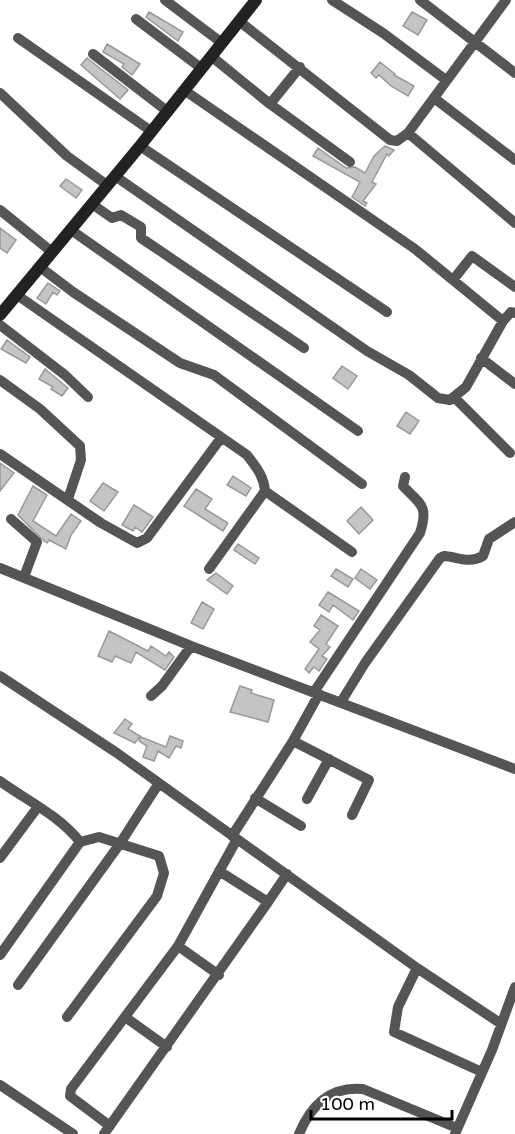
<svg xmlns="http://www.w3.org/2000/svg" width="515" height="1134" font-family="'Varela Round',sans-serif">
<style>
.building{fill:#c4c4c4;stroke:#999;stroke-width:1.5}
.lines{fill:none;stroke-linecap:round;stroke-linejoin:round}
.minor{stroke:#555;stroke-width:10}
.secondary{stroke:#222;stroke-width:12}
</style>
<rect width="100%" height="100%" fill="#fff"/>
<!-- building -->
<path class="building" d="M149,12L183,32L178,41L146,17Z
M412,12L427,20L418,35L403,26Z
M107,44L140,64L132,75L122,67L124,64L103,52Z
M87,58L128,90L120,99L81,65Z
M380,62L395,74L394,75L414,86L408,96L391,86L379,75L376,78L371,73Z
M385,146L394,150L389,156L387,154L372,182L376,184L363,201L367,203L365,206L352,197L360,182L313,156L318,148L346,168L355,167L365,173L374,156Z
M66,179L82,190L76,198L60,186Z
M0,228L16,240L7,253L0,248Z
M48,283L60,291L57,295L53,292L46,304L37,298Z
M7,340L30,357L26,363L1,349Z
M342,366L357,376L348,389L333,378Z
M45,369L68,388L62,396L51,389L53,387L39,379Z
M406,412L419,421L410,434L397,426Z
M0,463L14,473L0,491Z
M233,476L251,488L246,496L227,485Z
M103,483L118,492L104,511L90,501Z
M33,486L47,495L33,521L56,536L71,514L81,521L71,535L66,549L49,540L47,543L44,541L18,515Z
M196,489L212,499L205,509L228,523L223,531L184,506Z
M134,505L153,517L142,532L135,527L133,531L122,525Z
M361,507L373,520L359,534L347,521Z
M238,544L259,558L255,564L234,550Z
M336,569L353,579L348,587L331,576Z
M361,569L377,580L370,589L355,578Z
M216,573L233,586L227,594L207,580Z
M328,592L359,611L353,620L333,605L329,612L319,605Z
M202,602L214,609L203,629L191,623Z
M321,615L338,626L326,644L330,647L322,656L327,659L319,671L314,667L309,673L305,669L319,649L310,642L320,630L314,626Z
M109,631L148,651L151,646L166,656L169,652L174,657L165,670L136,652L131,663L115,656L112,662L98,656Z
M240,686L252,690L251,693L274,700L268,722L230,712Z
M125,719L132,724L128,729L140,736L135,743L114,733Z
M170,736L183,741L181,748L176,746L169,758L158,751L154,761L143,757L147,746L139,741L141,737L166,747Z"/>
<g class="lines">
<!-- minor -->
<path class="minor" d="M165,0L222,43
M332,0L383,33L446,80
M420,0L515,73
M136,19L201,68
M239,21L390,140L397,141L408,133L506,0
M18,38L151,131
M93,54L167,111
M211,56L270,104
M300,67L270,104L350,162
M0,93L67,156L107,185
M434,98L515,160
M408,133L515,223
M140,146L387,312
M115,176L367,351L409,375L438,398L450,400L466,387L503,321L415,249L184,90
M92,204L112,218L121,215L141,227V238L304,348
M0,210L52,252
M71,230L358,431
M40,267L73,292L180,363L214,375L362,484
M453,280L472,256L515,287
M17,295L247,455C256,467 264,476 265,491L209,569
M503,321L511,312L515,313
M0,325L65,375L88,397
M481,358L515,384
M0,380L40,409L80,446L81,460L68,499
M455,398L510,453
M0,454L101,523L137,543L147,538L221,438
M265,491L352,552
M11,519L37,542L24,577
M0,568L191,646L515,769
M0,676L117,753L417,968L500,1023
M314,692L420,533C429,505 420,504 403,486L405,477
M151,696L162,686L191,646
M341,702L365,663L440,558L444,556C459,557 468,564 483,556L489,539L515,522
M293,741L369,780L352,815
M0,781C26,800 60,816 80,842L0,955
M255,798L301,826
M307,799L329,759
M232,836L293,741L319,694
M0,858L37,808
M268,902L287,874
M178,946L219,975
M417,968L398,1007L394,1032L482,1072
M18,985L119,845L159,783
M67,1017L157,896L164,873L159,856L99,837L80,842
M125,1017L167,1047
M0,1085L73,1134
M110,1126L70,1096L71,1089L178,946L237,839
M104,1134L268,902L219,871
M299,1134C311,1105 330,1086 363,1089L457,1128
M455,1134L492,1050L515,987"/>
<!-- secondary -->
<path class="secondary" d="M0,315L140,146L256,0"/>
</g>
<!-- scale -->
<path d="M311 1110v9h141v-9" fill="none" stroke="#000000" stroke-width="3"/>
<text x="320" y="1110" font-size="18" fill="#000000" stroke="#ffffff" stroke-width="4.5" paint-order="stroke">100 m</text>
</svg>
